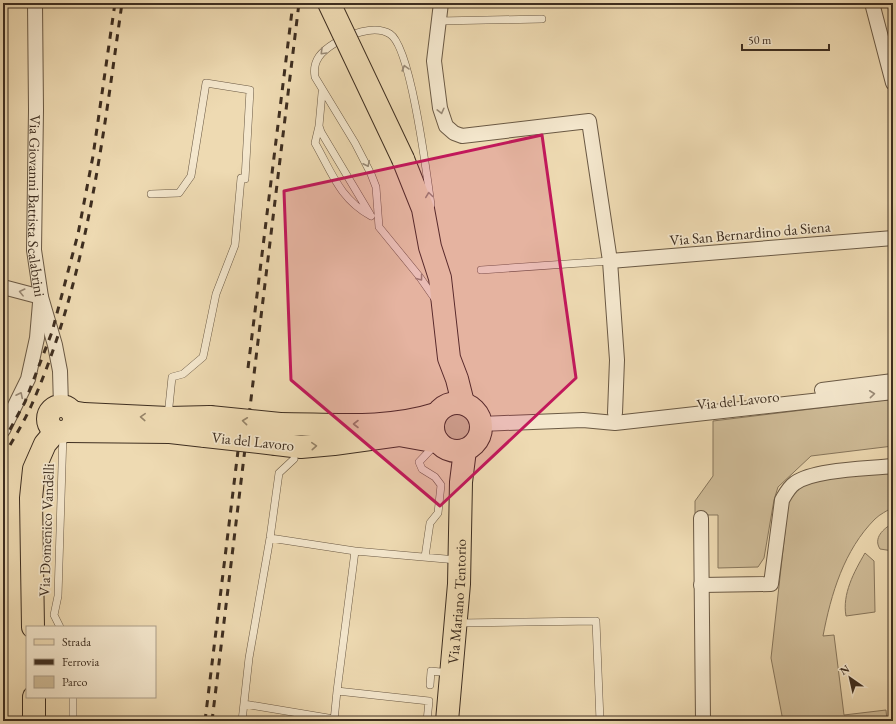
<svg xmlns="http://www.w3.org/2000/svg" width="896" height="724" font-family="'EB Garamond',serif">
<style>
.green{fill:#d0bd99;stroke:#87765c}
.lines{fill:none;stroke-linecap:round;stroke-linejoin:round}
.service-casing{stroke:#6a5944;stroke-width:8}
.minor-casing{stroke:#6a5944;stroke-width:16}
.primary-casing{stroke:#3e2e20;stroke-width:24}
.service{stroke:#f4e7cd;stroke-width:7}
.minor{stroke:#f4e7cd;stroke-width:14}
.primary{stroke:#eedab2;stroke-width:22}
.rail{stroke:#3e2e20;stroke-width:3;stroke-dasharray:7 7;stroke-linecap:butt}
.primary-bridge-casing{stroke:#3e2e20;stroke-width:24;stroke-linecap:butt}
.primary-bridge{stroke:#eedab2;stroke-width:22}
.oneway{stroke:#998a76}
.oneway2{stroke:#968469}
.marked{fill:#c2185b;fill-opacity:0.2;stroke:#c2185b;stroke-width:3;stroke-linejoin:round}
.labels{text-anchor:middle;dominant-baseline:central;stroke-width:3.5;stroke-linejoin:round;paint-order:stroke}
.street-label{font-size:15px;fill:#3e2e20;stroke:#f4e7cd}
</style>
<rect width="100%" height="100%" fill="#eedab2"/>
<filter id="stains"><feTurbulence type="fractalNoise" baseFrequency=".005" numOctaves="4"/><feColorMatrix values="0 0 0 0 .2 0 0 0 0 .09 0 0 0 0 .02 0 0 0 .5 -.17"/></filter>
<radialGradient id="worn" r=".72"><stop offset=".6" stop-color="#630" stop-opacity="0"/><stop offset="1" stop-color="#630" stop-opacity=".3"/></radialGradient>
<!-- green -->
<path class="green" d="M885,400H893V446L811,456L778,487L774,500L764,558L758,567L718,568V515H695V501L713,476V421Z
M441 427a15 15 0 1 1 30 0a15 15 0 1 1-30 0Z
M893,472V507C887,511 880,514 875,519C844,550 831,594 823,636L834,635L844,715L886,710L887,721H783L771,658L788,505C789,501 791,496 793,493C810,473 868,474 893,472Z
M893,523V551L880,549C873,538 883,529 893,523Z
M865,553L874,561L875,612L846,616C842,594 854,572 865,553Z"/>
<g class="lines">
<!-- service casing -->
<g class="service-casing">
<path id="service" d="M439,21L542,19
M322,93L319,126L315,143C332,173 340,199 371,216
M319,126L321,132L370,214
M151,194L179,193L191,176L206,83L250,90L245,179L241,178L235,245L216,294L203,357L183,374L172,377L168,416
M431,205C427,176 411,47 390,34C374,24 349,35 335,43C322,51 312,60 315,77L355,143L371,174L376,187L379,227L419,276L435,299
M481,270L610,261
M270,538L355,551
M425,557L430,523L438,513L441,485L435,477L422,469L419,462L435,445
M459,623L596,621L600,721
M60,627L54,615L58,596L63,433
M430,685L431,671L450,673
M337,691L355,551L457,560
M73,697V721
M244,704L334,719
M242,721L249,658L270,538L279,473L294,459
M334,721L337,691L429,701L427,721"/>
</g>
<!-- minor casing -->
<g class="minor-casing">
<g id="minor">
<path id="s1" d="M35,3L36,110L34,250L41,297L55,345L60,371L61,406"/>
<path d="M441,3L434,61L440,108L446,126L454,133L462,136L589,121L610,261L617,360L615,413"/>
<path d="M872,3L893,83"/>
<path d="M610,261L893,238"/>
<path d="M3,287L41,297"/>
<path d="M822,390L893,381"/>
<path d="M481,424L583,420L615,423L893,392"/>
<path d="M3,430L28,379L37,338L40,303"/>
<path d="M701,518L703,721"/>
<path d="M701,585L771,584L782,500C786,493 789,487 795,483C815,469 868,469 893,466"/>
</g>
</g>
<!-- primary casing -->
<g class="primary-casing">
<g id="primary">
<path d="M403,159L423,209L430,247L440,278L449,358L457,379L463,403"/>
<circle cx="457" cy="427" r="24"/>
<circle cx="61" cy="419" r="13"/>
<path d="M72,412L84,414L168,418L210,417"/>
<path d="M280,424C331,424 386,430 436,414"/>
<path d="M67,431L170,432L205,436"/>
<path d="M276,444L301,447L334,444L399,435L438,442"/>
<path d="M33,627L31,498L34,469L45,444L56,431"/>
<path d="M34,697V721"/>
<path id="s2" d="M447,721L459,584L461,482L465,450"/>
</g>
</g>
<!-- service -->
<use href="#service" class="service"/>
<!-- minor -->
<use href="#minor" class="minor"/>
<!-- primary -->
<use href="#primary" class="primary"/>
<!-- rail -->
<path class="rail" d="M248,368L293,3
M3,442L25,402L52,332L78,234L93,156L115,3
M3,457C13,440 24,422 32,404C87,279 103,137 122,3
M205,721L243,410
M212,721L299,3"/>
<!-- primary-bridge casing -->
<g class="primary-bridge-casing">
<path id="primary-bridge" d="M329,3L403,159
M210,417L280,424
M205,436L276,444"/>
</g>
<!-- primary-bridge -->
<use href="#primary-bridge" class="primary-bridge"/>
</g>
<!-- one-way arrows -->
<defs><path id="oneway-chevron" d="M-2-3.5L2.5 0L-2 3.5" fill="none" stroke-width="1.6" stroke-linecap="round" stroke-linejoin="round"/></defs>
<g class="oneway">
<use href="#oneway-chevron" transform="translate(323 52) rotate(135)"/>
<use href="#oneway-chevron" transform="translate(405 68) rotate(-106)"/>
<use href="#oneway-chevron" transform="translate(441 111) rotate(76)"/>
<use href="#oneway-chevron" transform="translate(367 164) rotate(64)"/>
<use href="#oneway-chevron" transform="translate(429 195) rotate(-98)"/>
<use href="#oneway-chevron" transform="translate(420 278) rotate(53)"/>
<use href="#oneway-chevron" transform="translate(22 292) rotate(-166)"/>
<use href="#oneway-chevron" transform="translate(872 394) rotate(-6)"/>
<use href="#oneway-chevron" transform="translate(20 395) rotate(-64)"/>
</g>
<g class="oneway2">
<use href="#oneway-chevron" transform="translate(143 417) rotate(-177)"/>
<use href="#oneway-chevron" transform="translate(245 421) rotate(-174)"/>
<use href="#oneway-chevron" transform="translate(356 424) rotate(180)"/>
<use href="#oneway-chevron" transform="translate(314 446) rotate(-4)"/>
</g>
<!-- marked area -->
<path class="marked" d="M542,135L576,378L440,506L291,380L284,191Z"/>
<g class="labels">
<!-- street labels -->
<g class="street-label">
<text stroke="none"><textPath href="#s1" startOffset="203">Via Giovanni Battista Scalabrini</textPath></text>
<text transform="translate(750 233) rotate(-5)">Via San Bernardino da Siena</text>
<text transform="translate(738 400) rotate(-6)">Via del Lavoro</text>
<text transform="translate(253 441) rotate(6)">Via del Lavoro</text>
<text transform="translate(46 530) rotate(-88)">Via Domenico Vandelli</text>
<text stroke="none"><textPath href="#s2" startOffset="120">Via Mariano Tentorio</textPath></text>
</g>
</g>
<!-- margin -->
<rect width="896" height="724" fill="none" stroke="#eedab2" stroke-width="16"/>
<rect x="4" y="4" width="888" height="716" fill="none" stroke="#3e2e20" stroke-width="2"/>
<rect x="8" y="8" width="880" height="708" fill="none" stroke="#3e2e20"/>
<!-- legend -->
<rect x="26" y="626" width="130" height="72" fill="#f4e7cd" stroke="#ab9d88"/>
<rect x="34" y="639" width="20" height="6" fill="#eedab2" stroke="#ab9d88"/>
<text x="62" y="646" font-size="12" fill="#3e2e20">Strada</text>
<rect x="34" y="659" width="20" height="6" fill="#3e2e20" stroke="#ab9d88"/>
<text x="62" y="666" font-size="12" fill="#3e2e20">Ferrovia</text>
<rect x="34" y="676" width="20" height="12" fill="#d0bd99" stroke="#ab9d88"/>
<text x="62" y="686" font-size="12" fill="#3e2e20">Parco</text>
<!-- north arrow -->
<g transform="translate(850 678) rotate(326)" stroke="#f4e7cd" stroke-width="3" paint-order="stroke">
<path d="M0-3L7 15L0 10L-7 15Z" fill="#3e2e20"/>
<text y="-6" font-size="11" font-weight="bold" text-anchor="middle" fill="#3e2e20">N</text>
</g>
<!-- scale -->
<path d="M742 44v6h87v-6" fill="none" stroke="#3e2e20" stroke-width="2"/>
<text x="748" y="44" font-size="12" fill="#3e2e20" stroke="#f4e7cd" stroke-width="3" paint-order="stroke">50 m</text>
<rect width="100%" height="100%" filter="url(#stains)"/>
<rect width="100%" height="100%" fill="url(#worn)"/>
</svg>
